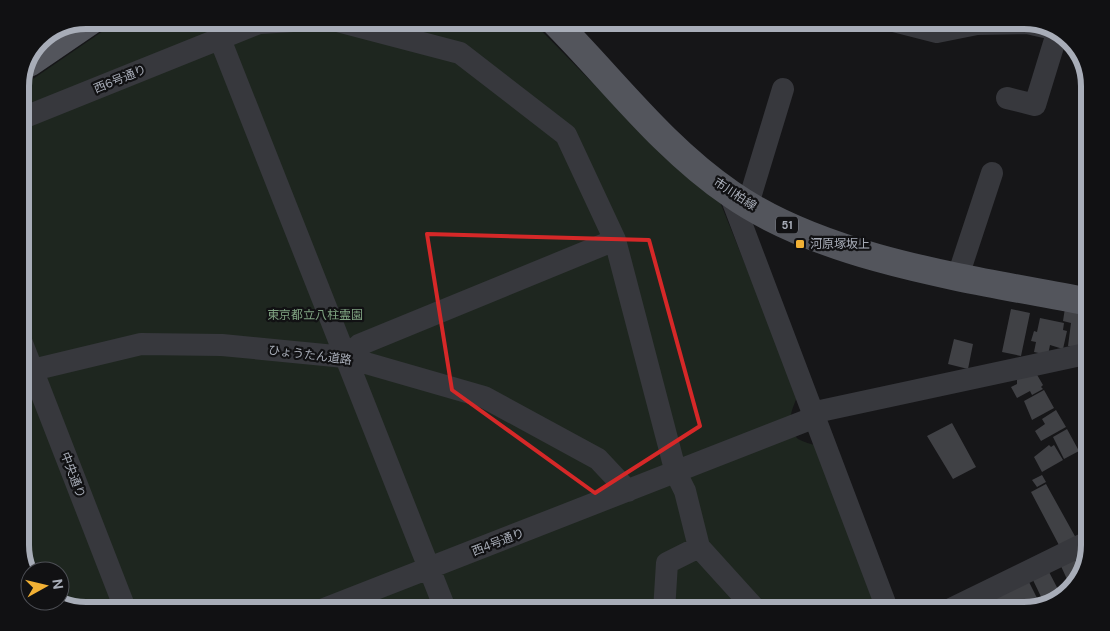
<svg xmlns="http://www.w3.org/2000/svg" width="1110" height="631" font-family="'DM Sans','Noto Sans JP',sans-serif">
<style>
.green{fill:#1e261f}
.building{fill:#404145}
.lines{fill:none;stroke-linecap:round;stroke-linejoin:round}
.minor{stroke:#37383d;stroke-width:22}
.major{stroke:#53555c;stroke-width:28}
.marked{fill:none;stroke:#d62828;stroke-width:4;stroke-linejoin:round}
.poi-dot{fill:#f2b134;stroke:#111113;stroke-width:2}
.labels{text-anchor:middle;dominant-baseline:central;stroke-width:4.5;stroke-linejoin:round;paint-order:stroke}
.shield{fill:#111113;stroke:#7b7e86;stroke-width:1}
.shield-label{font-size:11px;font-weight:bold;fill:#a8adb8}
.street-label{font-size:12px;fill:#a8adb8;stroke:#111113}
.poi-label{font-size:12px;fill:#a8adb8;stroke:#111113;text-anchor:start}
.park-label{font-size:12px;fill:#7fa381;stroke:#111113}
.rim{fill:none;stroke:#a8adb8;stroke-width:6}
</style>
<rect width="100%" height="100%" fill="#161618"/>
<!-- green -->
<path class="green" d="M119,20H531L621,112L720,202L798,395C792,409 784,426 798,439C803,442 812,444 817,446L881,611H86L53,602L52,601H60V571H30V578L20,549V85L30,81Z"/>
<!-- building -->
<path class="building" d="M1065,308L1080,310L1078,324L1085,325L1086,320L1080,319L1081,309L1090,312L1089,346H1068L1071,323L1063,321Z
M1011,309L1030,313L1021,356L1002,352Z
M1040,318L1064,323L1063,330L1067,331L1063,349L1050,345L1048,355L1034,352L1036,342L1031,341L1034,331L1037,332Z
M954,339L973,344L968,369L948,364Z
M1036,373L1043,385L1041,387L1043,389L1032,395L1030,391L1017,398L1011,387L1017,384V377Z
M1044,390L1054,408L1032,420L1024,401Z
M1056,410L1066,427L1041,441L1035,431L1045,424L1042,419Z
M952,423L976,467L953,479L927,436Z
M1067,429L1079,451L1064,459L1053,437Z
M1049,445L1051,447L1054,445L1063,460L1042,472L1034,457Z
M1042,475L1046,482L1037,487L1032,480Z
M1046,484L1076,538L1060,547L1031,492Z
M1074,558L1082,574L1071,588L1060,564Z
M1048,570L1062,597L1045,605L1032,578Z
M1028,580L1041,606L1023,611H994L988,599Z"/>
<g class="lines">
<!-- minor -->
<path class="minor" d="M334,20L460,53L566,135L615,240L676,473L685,491L699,547L667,563L664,611
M890,20L937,32L977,24V20
M977,24L1027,23L1058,30L1035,105L1007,98
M220,39L446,611
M20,119L259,23L311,20
M730,194L888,611
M748,204L783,89
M958,276L992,173
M20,338L126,611
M345,357L359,345L615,240
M20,373L141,344L222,345L345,357L484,397L598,459L628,491
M811,413L1090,353
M699,547L757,611
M319,611L813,418
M947,611L1090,541"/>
<!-- major -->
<path class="major" d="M553,20C611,78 662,147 731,194C827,261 977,280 1090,302
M29,63L92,20"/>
</g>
<!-- marked area -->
<path class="marked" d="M427,234L649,240L700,426L595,493L452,390Z"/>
<!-- markers -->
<rect class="poi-dot" x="795" y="239" width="10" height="10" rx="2.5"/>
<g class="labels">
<!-- shield labels -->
<rect class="shield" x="776" y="216.5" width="22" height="17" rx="4"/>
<g class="shield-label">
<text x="787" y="225">51</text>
</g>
<!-- street labels -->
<g class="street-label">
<text transform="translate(120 79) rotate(-22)">西6号通り</text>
<text transform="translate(735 194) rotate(33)">市川柏線</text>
<text transform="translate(310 355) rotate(7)">ひょうたん道路</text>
<text transform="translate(73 475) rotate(69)">中央通り</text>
<text transform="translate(498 542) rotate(-21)">西4号通り</text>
</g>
<!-- poi labels -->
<g class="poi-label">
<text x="810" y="244">河原塚坂上</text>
</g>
<!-- park labels -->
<g class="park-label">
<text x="315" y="315">東京都立八柱霊園</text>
</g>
</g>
<!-- crop -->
<path d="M0 0H1110V631H0ZM86 29H1024A57 57 0 0 1 1081 86V545A57 57 0 0 1 1024 602H86A57 57 0 0 1 29 545V86A57 57 0 0 1 86 29Z" fill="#111113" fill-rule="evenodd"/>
<path class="rim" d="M86 29H1024A57 57 0 0 1 1081 86V545A57 57 0 0 1 1024 602H86A57 57 0 0 1 29 545V86A57 57 0 0 1 86 29Z"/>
<!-- north arrow -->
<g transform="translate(45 586) rotate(82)"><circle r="24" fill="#111113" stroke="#4d4f55"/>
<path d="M0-4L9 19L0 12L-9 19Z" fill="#f2b134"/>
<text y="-8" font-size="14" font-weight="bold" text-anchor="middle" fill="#a8adb8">N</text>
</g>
</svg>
